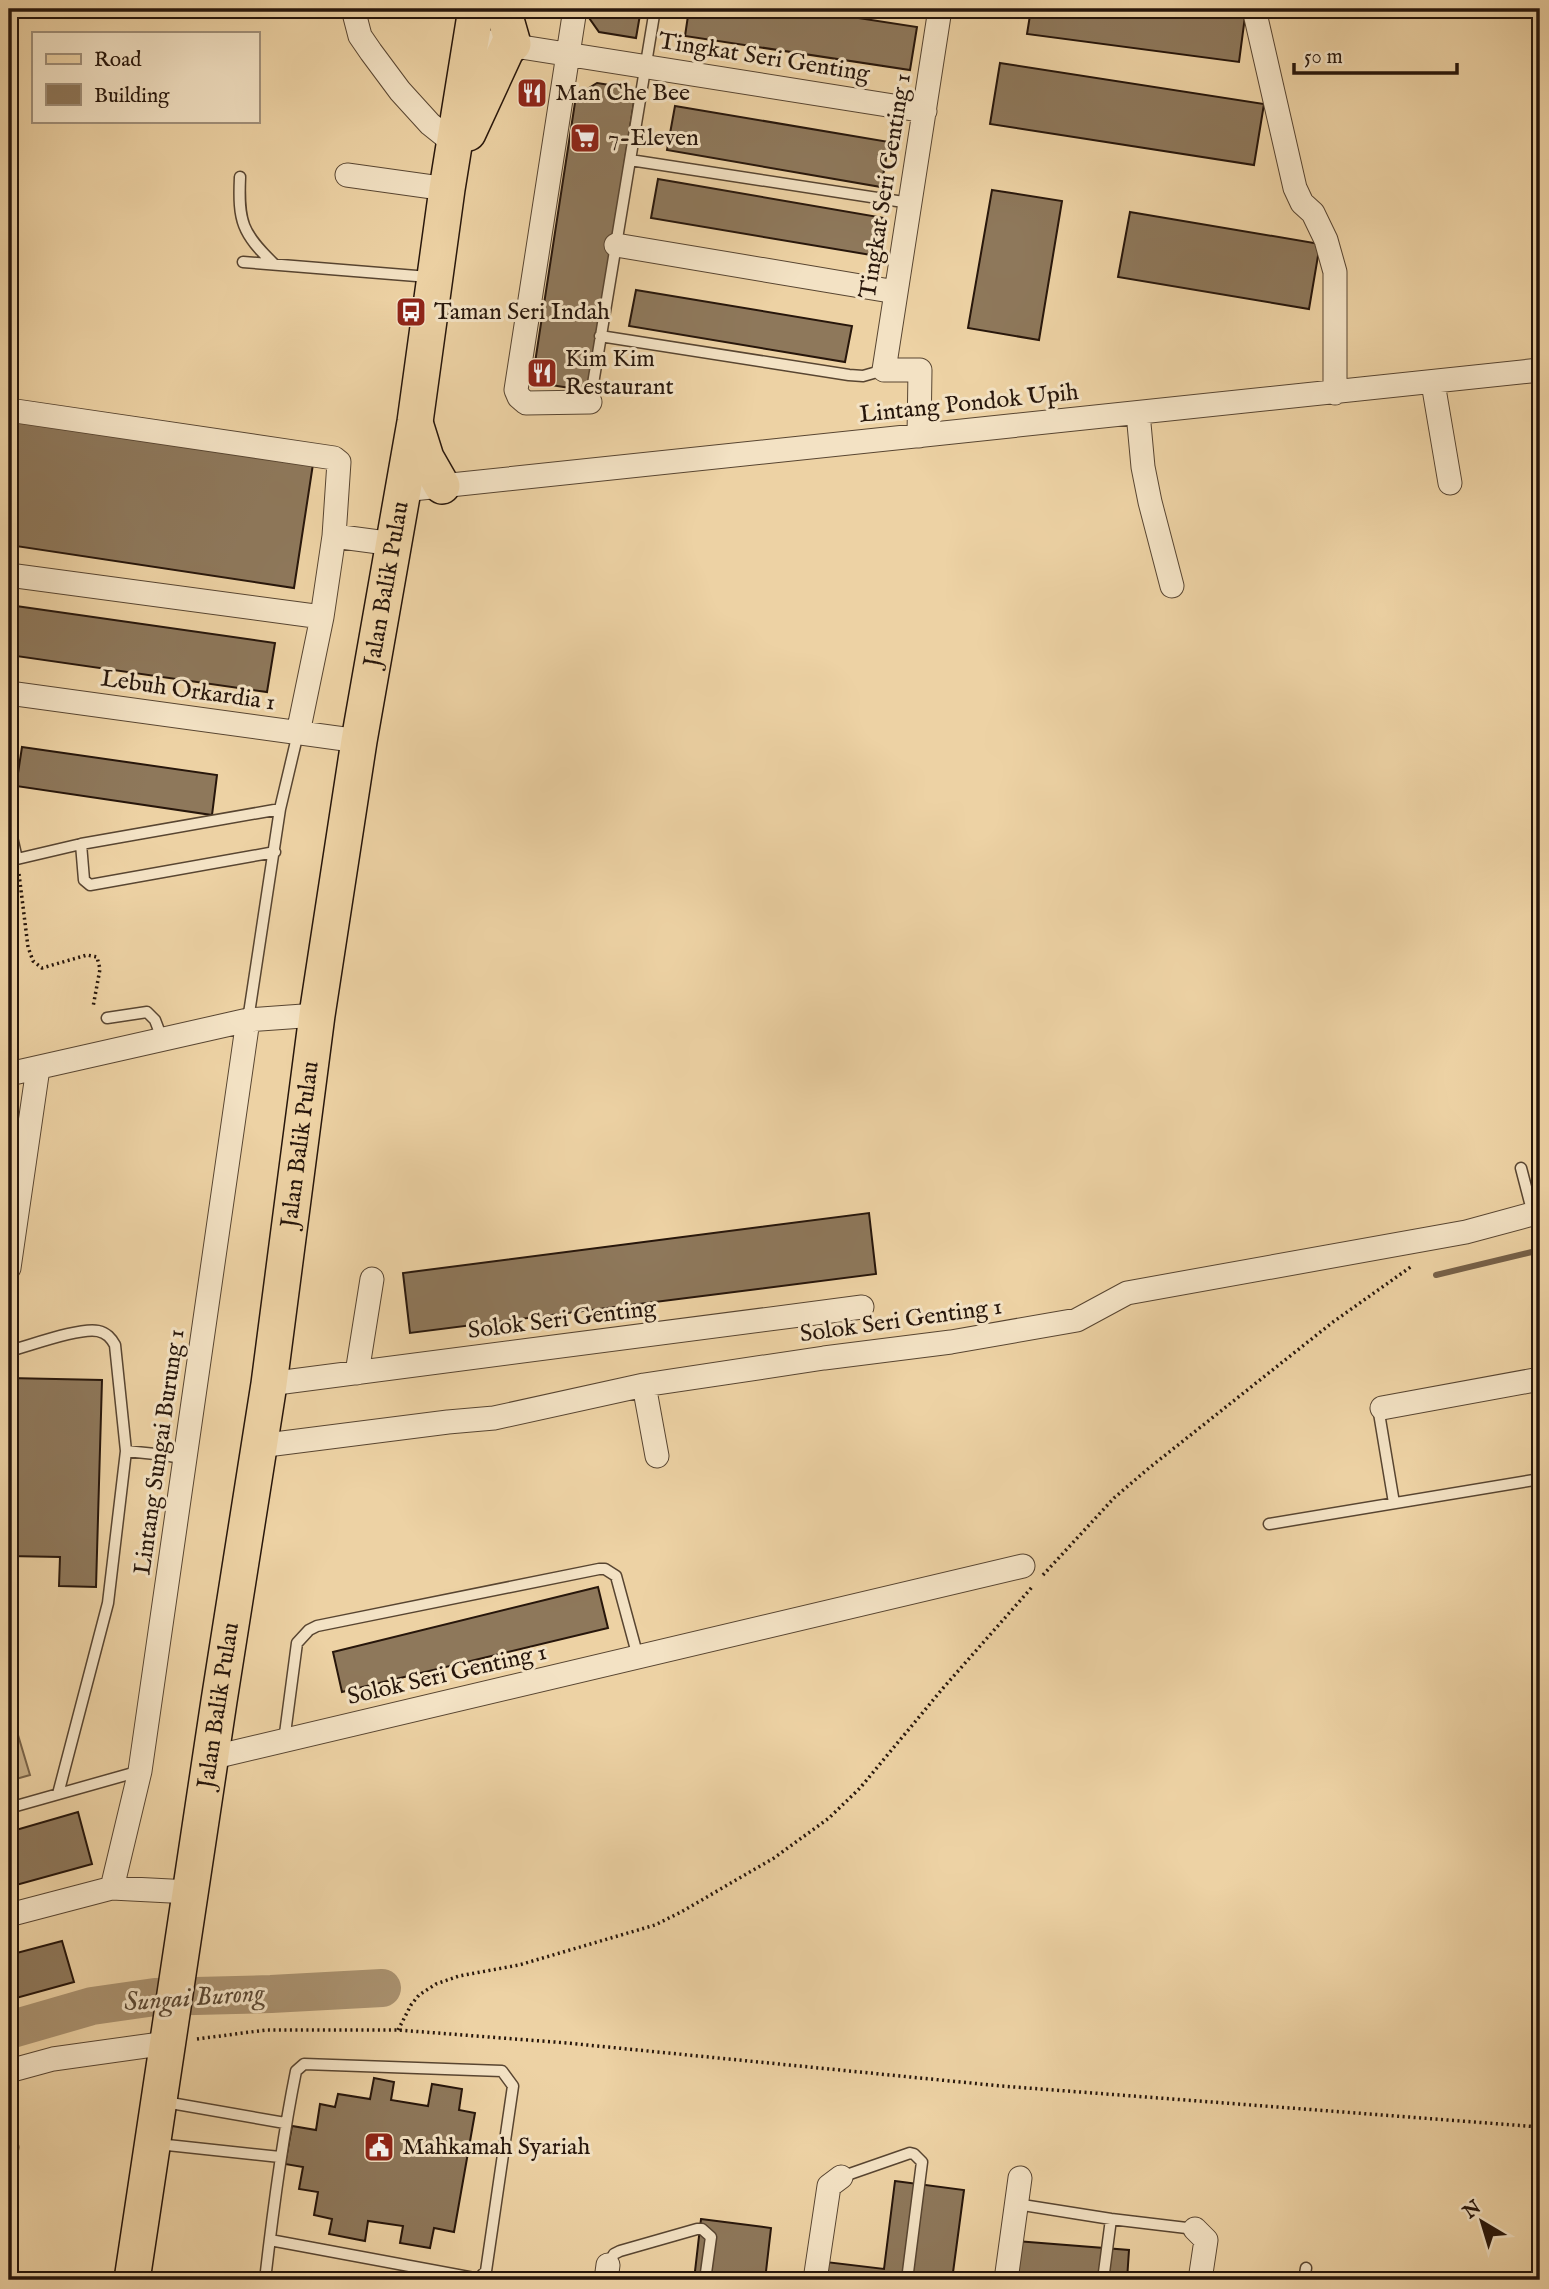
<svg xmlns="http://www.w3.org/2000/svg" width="1549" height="2289" font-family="'IM FELL English',serif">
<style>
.green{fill:#cbb28a;stroke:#79644a;stroke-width:2}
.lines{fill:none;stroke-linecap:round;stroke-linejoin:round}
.stream{stroke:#766048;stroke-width:6}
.river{stroke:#aa9270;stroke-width:38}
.building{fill:#8e785b;stroke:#27160b;stroke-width:2}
.service-casing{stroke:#584531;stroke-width:13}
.minor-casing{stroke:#584531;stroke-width:25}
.primary-casing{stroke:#27160b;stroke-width:38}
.path{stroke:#27160b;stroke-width:3.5;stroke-dasharray:2 3.5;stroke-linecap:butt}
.service{stroke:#f3e2c4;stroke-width:10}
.minor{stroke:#f3e2c4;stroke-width:23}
.primary{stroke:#edd2a4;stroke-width:35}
.labels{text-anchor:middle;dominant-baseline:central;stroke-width:6;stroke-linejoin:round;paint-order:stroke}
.street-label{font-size:24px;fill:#27160b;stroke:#f3e2c4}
.poi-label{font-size:24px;fill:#27160b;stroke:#f3e2c4;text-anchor:start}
.water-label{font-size:26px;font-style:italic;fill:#5b4833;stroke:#f3e2c4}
</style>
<rect width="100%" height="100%" fill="#edd2a4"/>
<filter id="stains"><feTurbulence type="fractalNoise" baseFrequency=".00286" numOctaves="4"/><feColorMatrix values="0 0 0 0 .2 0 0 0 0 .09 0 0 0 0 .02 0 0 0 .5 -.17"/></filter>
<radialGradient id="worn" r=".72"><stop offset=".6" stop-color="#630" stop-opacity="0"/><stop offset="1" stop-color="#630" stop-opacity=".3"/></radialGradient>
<!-- green -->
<path class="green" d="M9,1705L30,1775L9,1781Z"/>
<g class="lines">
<!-- stream -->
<path class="stream" d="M1436,1275L1540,1250"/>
<!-- river -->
<path class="river" d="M9,2030L92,2006L155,1997L271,1994L382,1988"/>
</g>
<!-- building -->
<path class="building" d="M588,9H641L636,38L599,32L587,15Z
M689,9H800L917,27L910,70L685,36Z
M1031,9H1246L1239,62L1027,34Z
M1000,63L1264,104L1254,165L990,124Z
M597,83L636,89L589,391L532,382L576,96Z
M675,106L889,142L881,187L667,150Z
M658,179L884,218L877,256L651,218Z
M992,190L1062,201L1039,340L968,328Z
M1130,212L1320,244L1309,309L1118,277Z
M636,290L852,326L845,362L629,326Z
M9,419L313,464L294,588L9,545Z
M9,605L275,643L267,692L9,655Z
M22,747L217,775L212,815L16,786Z
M869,1213L876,1274L410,1333L403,1273Z
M9,1378L102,1380L96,1587L59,1586L60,1557L9,1556Z
M598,1587L608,1628L342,1692L333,1652Z
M78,1812L92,1864L9,1887V1832Z
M62,1941L74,1982L9,2000V1955Z
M374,2078L394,2082L391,2100L428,2106L432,2084L462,2089L459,2110L475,2113L454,2232L434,2228L430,2248L400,2243L403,2226L368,2221L365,2241L329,2234L332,2219L314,2215L318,2192L299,2189L303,2167L285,2164L292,2126L316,2130L320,2104L335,2107L338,2094L370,2099Z
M895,2181L964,2190L952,2280H816L818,2261L884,2269Z
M701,2219L771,2228L765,2280H694Z
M1015,2241L1129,2250L1127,2280H1012Z
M646,2275L691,2280H646Z
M1211,2276L1270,2279V2280H1211Z"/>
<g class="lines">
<!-- service casing -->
<g class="service-casing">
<path id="service" d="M900,9L940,14
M630,160L910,203
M240,177C238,222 242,233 274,264
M243,262L429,277
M600,336L849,375L863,376L884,370
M590,402L655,9
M9,824L17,859L81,844L280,809
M81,844L84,880L90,885L275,852
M107,1018L147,1012L155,1020L163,1041
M248,1020L280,809L298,733
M1521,1168L1533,1214
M9,1351C29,1346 80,1327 98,1331C107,1333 111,1338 115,1345L126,1451L108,1603L58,1794
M1382,1408L1379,1413L1394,1503
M126,1451L165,1455L186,1459
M1269,1524L1540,1479
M284,1741L297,1643L309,1630L317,1626L599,1569H605L616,1576L638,1657
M9,1808L140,1771
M165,2102L285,2123
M158,2144L280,2157
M9,2174L13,2147
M841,2177L910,2153L914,2154L922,2162L907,2280
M1016,2204L1111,2219L1195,2229
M608,2265L614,2254L620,2251L697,2229H702L711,2237L705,2280
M265,2280C273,2210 282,2140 296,2071L304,2064L502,2071L513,2086L486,2271L480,2277L474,2278L270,2240
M1103,2280L1111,2219
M1304,2280L1306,2268"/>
</g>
<!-- minor casing -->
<g class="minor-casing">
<path id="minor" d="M353,9L360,36L371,52L400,91L430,124L455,144
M575,9L516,390L519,397L526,403L590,402
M1254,9L1295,188L1302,203L1313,213L1326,240L1335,272V393
M471,39L925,111
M347,175L447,189
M616,245L896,292
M1433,383L1450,483
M9,410L334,458L339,462L334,536L322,617L298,733
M1138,413L1143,467L1150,502L1172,586
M919,436L920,370H884L940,9
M403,490L1540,370
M334,536L394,544
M9,575L322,617
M9,693L359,741
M9,1074L248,1020L317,1015
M9,1268L38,1068
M357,1373L372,1279
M269,1384L862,1307
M644,1385L657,1456
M1382,1408L1540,1379
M259,1446L448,1422L494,1418L644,1385L824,1358L951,1342L1077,1320L1127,1293L1466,1232L1540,1212
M210,1758L1023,1566
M112,1888L140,1771L248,1020
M9,1915L112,1888L190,1892
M9,2071L53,2059L167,2043
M1195,2229L1206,2240L1200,2280
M606,2280L608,2265
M815,2280L829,2186L841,2177
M1006,2280L1020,2178"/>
</g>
<!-- primary casing -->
<g class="primary-casing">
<g id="primary">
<path d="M503,9L513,44"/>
<path d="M468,133L509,44"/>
<path d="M416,426L426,458L442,486"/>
<path id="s1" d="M132,2280L219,1701L269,1384L317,1015L359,741L415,422L447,189L476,9"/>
</g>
</g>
<!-- path -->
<path class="path" d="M19,874L28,947L33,961L42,968L87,955L97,957L100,969L93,1007
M1043,1575L1114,1498L1149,1468L1333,1322L1412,1266
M398,2030L411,2005L419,1995L436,1984L459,1976L519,1965L655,1925L681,1912L774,1858L829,1818L860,1788L944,1687L1033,1586
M197,2039L266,2030H398L567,2043L1001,2086L1540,2127"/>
<!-- service -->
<use href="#service" class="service"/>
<!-- minor -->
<use href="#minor" class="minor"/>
<!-- primary -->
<use href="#primary" class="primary"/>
</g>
<!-- icons -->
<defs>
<g id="restaurant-square" transform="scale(1.575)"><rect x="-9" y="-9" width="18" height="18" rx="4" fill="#8f2418" stroke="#f3e2c4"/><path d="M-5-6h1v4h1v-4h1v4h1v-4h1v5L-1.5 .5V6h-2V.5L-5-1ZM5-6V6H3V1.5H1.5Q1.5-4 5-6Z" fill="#fff"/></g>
<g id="supermarket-square" transform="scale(1.575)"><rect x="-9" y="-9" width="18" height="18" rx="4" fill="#8f2418" stroke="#f3e2c4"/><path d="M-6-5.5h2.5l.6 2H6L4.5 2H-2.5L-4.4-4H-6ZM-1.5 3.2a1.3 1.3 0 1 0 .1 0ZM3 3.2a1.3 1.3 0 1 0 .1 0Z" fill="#fff"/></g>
<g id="bus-square" transform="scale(1.575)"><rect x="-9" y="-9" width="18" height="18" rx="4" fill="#8f2418" stroke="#f3e2c4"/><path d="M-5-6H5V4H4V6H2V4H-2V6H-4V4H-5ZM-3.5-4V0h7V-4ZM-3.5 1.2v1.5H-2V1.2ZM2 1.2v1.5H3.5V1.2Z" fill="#fff"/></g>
<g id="civic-square" transform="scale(1.575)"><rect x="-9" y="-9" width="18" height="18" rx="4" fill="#8f2418" stroke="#f3e2c4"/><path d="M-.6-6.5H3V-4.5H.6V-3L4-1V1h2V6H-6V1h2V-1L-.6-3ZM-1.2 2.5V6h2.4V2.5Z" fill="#fff"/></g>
</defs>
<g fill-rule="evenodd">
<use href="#restaurant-square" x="532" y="93"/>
<use href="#supermarket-square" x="585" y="138"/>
<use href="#bus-square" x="411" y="312"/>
<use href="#restaurant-square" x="542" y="373"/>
<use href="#civic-square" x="379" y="2147"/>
</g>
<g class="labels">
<!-- street labels -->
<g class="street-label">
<text transform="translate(764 58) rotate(9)">Tingkat Seri Genting</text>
<text transform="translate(886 186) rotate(-81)">Tingkat Seri Genting 1</text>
<text transform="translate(969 404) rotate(-6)">Lintang Pondok Upih</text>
<text stroke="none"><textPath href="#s1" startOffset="1715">Jalan Balik Pulau</textPath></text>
<text transform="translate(188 691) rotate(8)">Lebuh Orkardia 1</text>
<text stroke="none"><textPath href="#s1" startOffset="1148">Jalan Balik Pulau</textPath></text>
<text transform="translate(562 1320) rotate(-7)">Solok Seri Genting</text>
<text transform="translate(901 1321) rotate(-8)">Solok Seri Genting 1</text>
<text transform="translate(160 1452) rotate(-82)">Lintang Sungai Burung 1</text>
<text transform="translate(447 1675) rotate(-13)">Solok Seri Genting 1</text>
<text stroke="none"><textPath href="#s1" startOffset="581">Jalan Balik Pulau</textPath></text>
</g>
<!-- poi labels -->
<g class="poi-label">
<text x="555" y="93">Man Che Bee</text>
<text x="608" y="138">7-Eleven</text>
<text x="434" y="312">Taman Seri Indah</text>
<text x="565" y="359">Kim Kim<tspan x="565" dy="28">Restaurant</tspan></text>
<text x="402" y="2147">Mahkamah Syariah</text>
</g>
<!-- water labels -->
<g class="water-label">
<text transform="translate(194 1998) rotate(-4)">Sungai Burong</text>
</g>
</g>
<!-- margin -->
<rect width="1549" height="2289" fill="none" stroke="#edd2a4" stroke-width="35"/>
<rect x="10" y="10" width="1528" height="2268" fill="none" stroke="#27160b" stroke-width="3.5"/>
<rect x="18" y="18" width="1514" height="2254" fill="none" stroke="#27160b" stroke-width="2"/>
<!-- legend -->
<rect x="32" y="32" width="228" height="91" fill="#f3e2c4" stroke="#a1907a" stroke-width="2"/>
<rect x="46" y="54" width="35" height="10" fill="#edd2a4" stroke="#a1907a" stroke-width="2"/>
<text x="94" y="66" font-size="21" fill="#27160b">Road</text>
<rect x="46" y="84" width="35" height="21" fill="#8e785b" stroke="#a1907a" stroke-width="2"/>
<text x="94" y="102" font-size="21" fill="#27160b">Building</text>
<!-- north arrow -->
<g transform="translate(1482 2222) rotate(322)" stroke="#f3e2c4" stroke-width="5" paint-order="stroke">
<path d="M0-5L12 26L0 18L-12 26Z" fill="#27160b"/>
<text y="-10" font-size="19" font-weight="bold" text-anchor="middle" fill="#27160b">N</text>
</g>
<!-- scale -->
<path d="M1294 63v10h163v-10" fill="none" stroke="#27160b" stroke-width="3.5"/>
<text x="1304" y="63" font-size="21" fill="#27160b" stroke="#f3e2c4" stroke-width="5" paint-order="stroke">50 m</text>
<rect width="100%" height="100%" filter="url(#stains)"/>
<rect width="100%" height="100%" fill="url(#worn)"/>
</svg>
